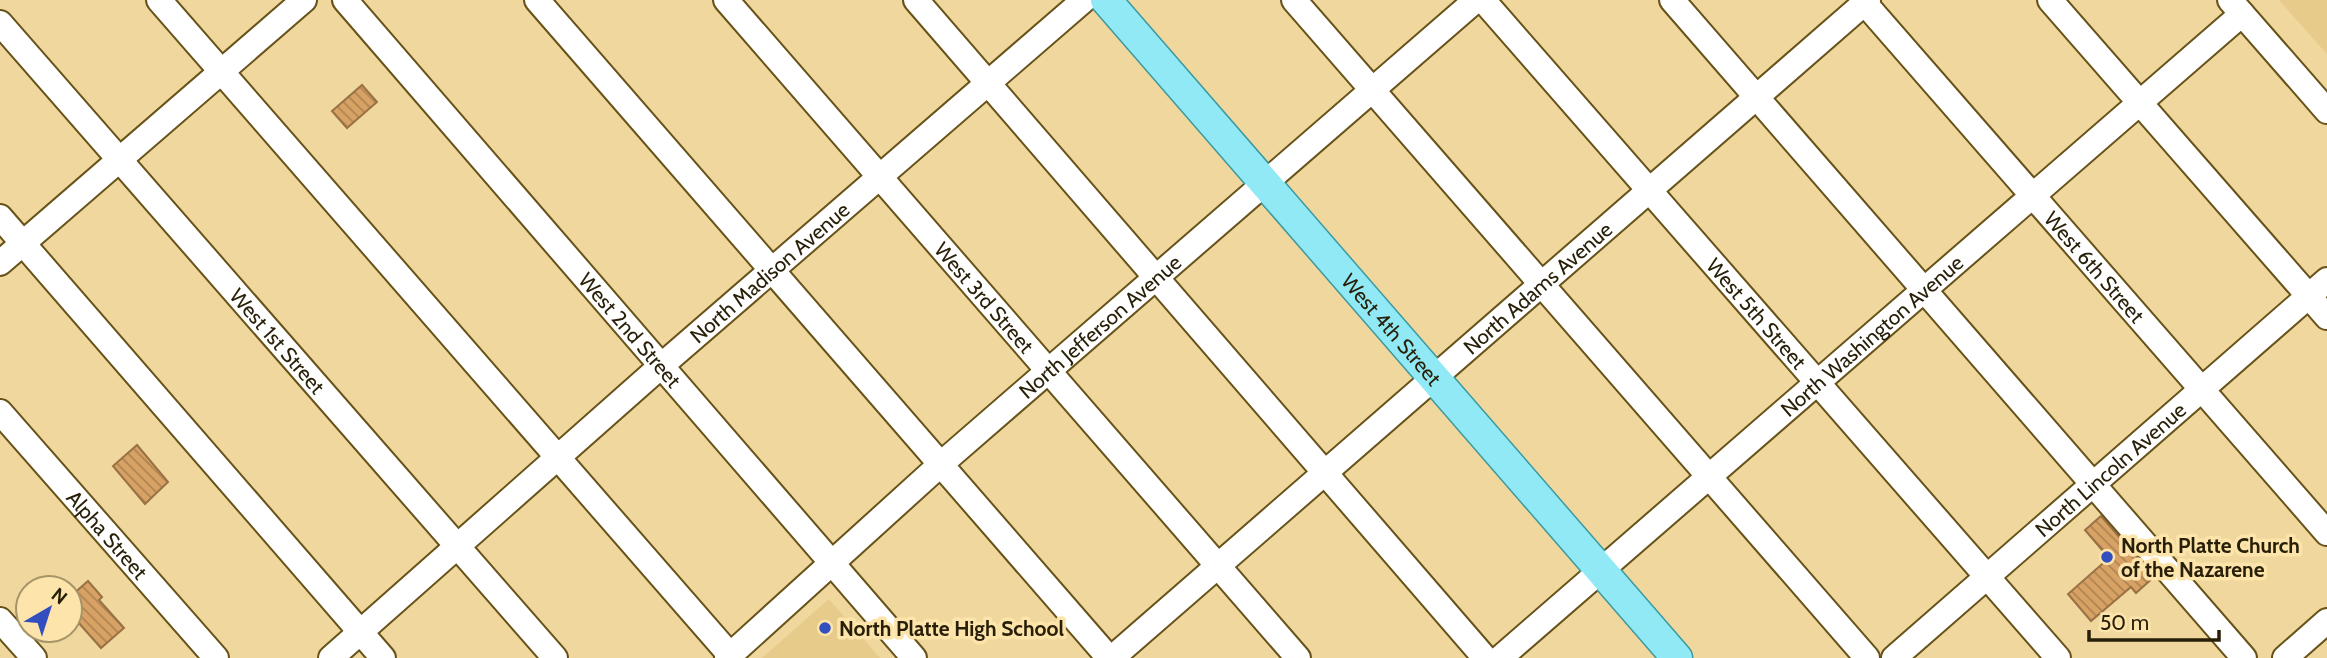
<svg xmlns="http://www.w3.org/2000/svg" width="2327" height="658" font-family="Cabin,sans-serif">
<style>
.built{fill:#e6cb8b}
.building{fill:url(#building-back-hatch);stroke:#997145;stroke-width:2}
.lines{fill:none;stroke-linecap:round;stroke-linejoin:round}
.minor-casing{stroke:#675219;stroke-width:28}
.major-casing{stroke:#3d999e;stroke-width:33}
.minor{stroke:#fff;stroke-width:24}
.major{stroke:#91e9f5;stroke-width:30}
.poi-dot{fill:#334ebf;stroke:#fce4aa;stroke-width:2.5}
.labels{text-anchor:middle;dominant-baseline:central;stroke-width:7;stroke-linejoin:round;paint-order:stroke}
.street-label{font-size:21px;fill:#281f08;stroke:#fce4aa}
.poi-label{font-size:21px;font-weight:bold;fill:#281f08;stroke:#fce4aa;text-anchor:start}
</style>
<defs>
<pattern id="building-back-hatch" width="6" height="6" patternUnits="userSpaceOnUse" patternTransform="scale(1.75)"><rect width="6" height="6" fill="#d8a265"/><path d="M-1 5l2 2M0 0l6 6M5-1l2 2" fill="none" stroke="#af8351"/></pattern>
</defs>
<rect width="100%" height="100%" fill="#efd79d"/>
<!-- built -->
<path class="built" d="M2279,0H2327V54Z
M829,599L880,658H762Z"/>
<!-- building -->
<path class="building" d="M362,85L377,102L347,128L332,111Z
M137,445L168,482L145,504L113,466Z
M2101,516L2154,577L2136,593L2131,587L2091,621L2068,594L2109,558L2085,530Z
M88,581L102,597L99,600L124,628L101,648L70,613V597Z"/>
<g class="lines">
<!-- minor casing -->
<g class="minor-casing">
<g id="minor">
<path d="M159,0L730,655"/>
<path id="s1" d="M345,0L914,658"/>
<path d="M537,0L1109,658"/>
<path id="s2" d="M726,0L1298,658"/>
<path d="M916,0L1485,658"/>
<path d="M1294,0L1867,658"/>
<path id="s3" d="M1483,0L2058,658"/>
<path d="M1672,0L2244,658"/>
<path id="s4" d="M1862,0L2327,533"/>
<path d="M2050,0L2327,317"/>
<path d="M2230,0L2327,111"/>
<path id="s5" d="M0,23L555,658"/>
<path d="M0,217L383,658"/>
<path d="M0,263L304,0"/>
<path id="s6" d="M0,412L216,658"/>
<path d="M0,620L34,658"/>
<path id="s7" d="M331,658L661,366L1084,0"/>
<path id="s8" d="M727,658L941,464L1476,0"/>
<path id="s9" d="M1112,658L1868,0"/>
<path id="s10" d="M1500,658L2242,14"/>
<path id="s11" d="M1894,658L2327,280"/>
<path d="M2285,658L2327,621"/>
</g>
</g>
<!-- major casing -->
<g class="major-casing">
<g id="major">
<path id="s12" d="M1106,0L1677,658"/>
</g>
</g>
<!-- minor -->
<use href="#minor" class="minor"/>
<!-- major -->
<use href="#major" class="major"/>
</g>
<!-- markers -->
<g class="poi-dot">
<circle cx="2107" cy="557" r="7"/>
<circle cx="825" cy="628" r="7"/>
</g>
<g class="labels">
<!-- street labels -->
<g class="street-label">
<text stroke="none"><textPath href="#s4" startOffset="354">West 6th Street</textPath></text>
<text stroke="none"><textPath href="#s7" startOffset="584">North Madison Avenue</textPath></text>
<text stroke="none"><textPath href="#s9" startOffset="564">North Adams Avenue</textPath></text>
<text stroke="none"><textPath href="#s2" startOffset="394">West 3rd Street</textPath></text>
<text stroke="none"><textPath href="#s3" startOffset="416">West 5th Street</textPath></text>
<text stroke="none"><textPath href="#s8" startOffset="499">North Jefferson Avenue</textPath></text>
<text stroke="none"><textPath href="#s1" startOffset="436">West 2nd Street</textPath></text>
<text stroke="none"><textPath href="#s12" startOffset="436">West 4th Street</textPath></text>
<text stroke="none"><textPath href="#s10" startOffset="492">North Washington Avenue</textPath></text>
<text stroke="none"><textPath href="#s5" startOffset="422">West 1st Street</textPath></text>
<text stroke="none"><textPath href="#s11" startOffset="287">North Lincoln Avenue</textPath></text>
<text stroke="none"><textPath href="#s6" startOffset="163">Alpha Street</textPath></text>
</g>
<!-- poi labels -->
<g class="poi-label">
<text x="2121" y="545">North Platte Church<tspan x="2121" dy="24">of the Nazarene</tspan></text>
<text x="839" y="628">North Platte High School</text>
</g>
</g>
<!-- north arrow -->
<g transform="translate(49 609) rotate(39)"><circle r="33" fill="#fce4aa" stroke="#a79569" stroke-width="2"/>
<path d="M0-5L12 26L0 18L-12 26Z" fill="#334ebf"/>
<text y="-10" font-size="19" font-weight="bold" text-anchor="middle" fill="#281f08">N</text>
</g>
<!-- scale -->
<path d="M2089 630v10h130v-10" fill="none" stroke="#281f08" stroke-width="3.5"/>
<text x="2100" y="630" font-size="21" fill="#281f08" stroke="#fce4aa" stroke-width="5" paint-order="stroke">50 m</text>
</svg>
